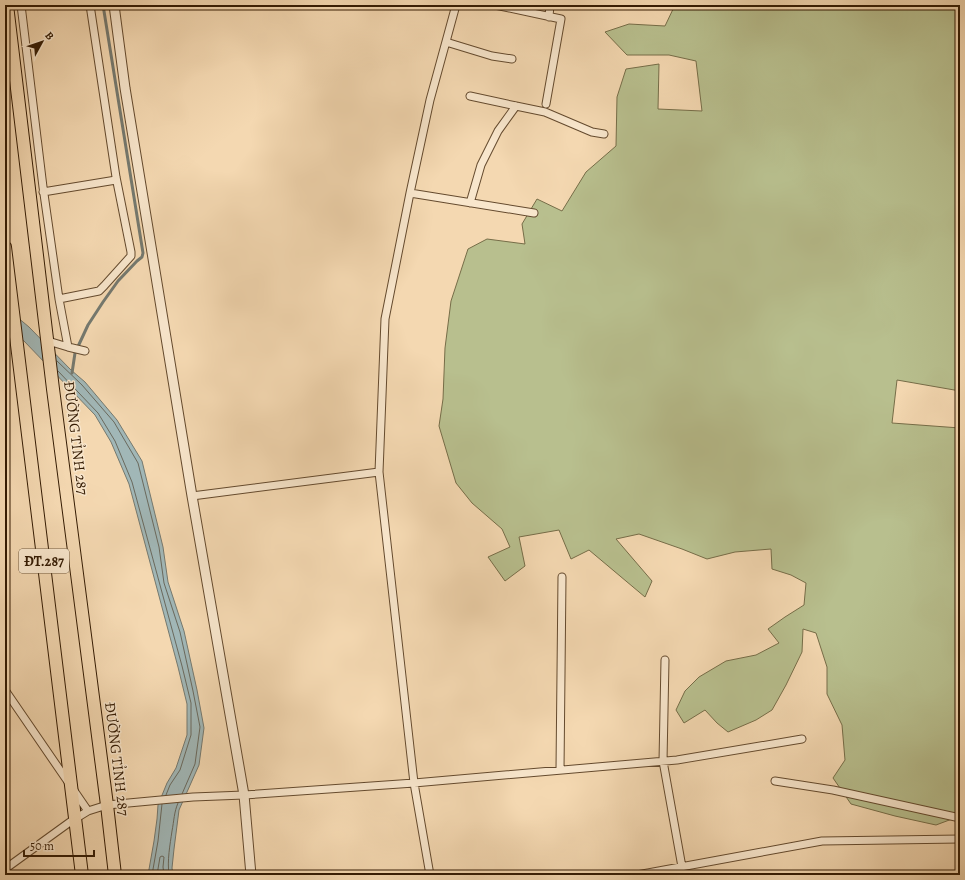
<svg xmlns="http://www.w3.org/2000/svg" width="965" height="880" font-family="Alegreya,serif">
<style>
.green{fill:#b8bf8e;stroke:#766d48}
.water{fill:#a1b7b7;stroke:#75796f}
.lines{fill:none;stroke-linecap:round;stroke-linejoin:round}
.shore{stroke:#6a695d;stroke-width:1}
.stream{stroke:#75796f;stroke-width:3}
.minor-casing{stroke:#644a2e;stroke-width:9}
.tertiary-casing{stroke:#644a2e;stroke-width:11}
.primary-casing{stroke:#341b03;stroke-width:14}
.minor{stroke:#f8e6cc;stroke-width:7}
.tertiary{stroke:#f8e6cc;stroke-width:9}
.primary{stroke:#f4d8b1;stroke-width:12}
.labels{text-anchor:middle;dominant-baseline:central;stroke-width:3;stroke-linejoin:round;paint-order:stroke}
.shield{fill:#f8e6cc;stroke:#6f583f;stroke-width:1}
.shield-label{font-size:14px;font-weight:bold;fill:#341b03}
.street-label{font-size:15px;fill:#341b03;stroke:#f8e6cc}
</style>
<rect width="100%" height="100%" fill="#f4d8b1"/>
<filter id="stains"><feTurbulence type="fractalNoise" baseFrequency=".005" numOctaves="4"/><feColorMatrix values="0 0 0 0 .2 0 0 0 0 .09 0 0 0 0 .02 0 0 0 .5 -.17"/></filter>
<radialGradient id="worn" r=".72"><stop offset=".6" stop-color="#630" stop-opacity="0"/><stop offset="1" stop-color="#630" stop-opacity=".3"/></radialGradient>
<!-- green -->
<path class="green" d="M675,5H960V347L956,355L960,358V391L897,380L892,423L960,428V816L936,825L895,816L851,804L833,778L845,760L842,725L827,694V667L816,633L803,629L802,652L786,685L772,710L756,720L728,732L717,723L705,710L684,723L676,710L685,691L699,677L726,661L756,655L779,643L768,629L785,617L804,605L806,583L791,575L772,569L771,549L735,552L707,559L682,549L639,534L616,539L652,581L645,597L589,550L571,559L559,530L519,537L525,566L505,581L488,557L510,547L502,529L472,503L456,483L439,426L443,399L445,348L451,301L468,249L487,239L525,244L522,224L537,199L562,211L586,172L616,146L617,97L626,69L659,64L658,109L702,111L696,61L669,55H627L605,32L629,24L665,26Z"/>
<!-- water -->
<path class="water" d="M5,307L29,327L71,370L85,382L117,420L142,461L163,547L168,582L184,631L197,690L204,728L199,765L179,810L174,849L172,868L173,875H148L154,841L157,819L158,805L167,783L176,768L187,735V704L178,667L129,484L111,442L95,415L24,341L5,326Z"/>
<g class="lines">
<!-- shore -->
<path class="shore" d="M57,361L82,385L114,422L138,463L159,547L164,583L180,632L193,691L200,727L195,764L182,794
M58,371L98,413L115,441L132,482L182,666L191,703V735L180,770L170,785L166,795
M152,875L158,841L162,804
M157,875L160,857L162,856L164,857L163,867L164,875
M169,875C167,860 170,845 172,831C174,821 174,812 178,803"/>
<!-- stream -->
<path class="stream" d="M72,373L75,353L88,325L103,302L118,281L137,261L142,257L143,253L103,5"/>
<!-- minor casing -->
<g class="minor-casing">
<path id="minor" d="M21,5L43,187L59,299L68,347L85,351
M495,5L561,19L546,104
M549,17L550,5
M446,42L492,56L512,59
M470,96L516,106L545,112L592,132L604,134
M43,192L116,180
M410,193L534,213
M470,203L481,165L498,131L516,106
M59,299L99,291L104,286L131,256V252L116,177L90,5
M48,341L68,347
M192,496L379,472
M665,660L663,761L682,867
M5,690L88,811
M560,770L562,577
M775,781L833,790L960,818
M5,869L70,822L88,811L107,805L193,797L244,795L414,783L677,760L802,739
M430,875L414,783L379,472L385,319L410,193L430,100L456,5
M637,875L822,841L960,839"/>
</g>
<!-- tertiary casing -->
<g class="tertiary-casing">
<path id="tertiary" d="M114,5L125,88L192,496L244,795L251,875"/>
</g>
<!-- primary casing -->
<g class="primary-casing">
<path id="primary" d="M7,5L53,389L107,805L115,875
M5,247L82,875"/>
</g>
<!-- minor -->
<use href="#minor" class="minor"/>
<!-- tertiary -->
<use href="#tertiary" class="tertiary"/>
<!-- primary -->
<use href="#primary" class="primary"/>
</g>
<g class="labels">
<!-- shield labels -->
<rect class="shield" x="19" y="549" width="50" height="24" rx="3"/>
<g class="shield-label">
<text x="44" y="561">ĐT.287</text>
</g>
<!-- street labels -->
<g class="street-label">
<text transform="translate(76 438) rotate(83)">ĐƯỜNG TỈNH 287</text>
<text transform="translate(117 759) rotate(83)">ĐƯỜNG TỈNH 287</text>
</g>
</g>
<!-- margin -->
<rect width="965" height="880" fill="none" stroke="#f4d8b1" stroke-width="20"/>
<rect x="6" y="6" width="953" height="868" fill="none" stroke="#341b03" stroke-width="2"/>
<rect x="10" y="10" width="945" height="860" fill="none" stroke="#341b03"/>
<!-- north arrow -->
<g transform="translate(42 42) rotate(50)" stroke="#f8e6cc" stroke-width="3" paint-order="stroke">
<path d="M0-3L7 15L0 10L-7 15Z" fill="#341b03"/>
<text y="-6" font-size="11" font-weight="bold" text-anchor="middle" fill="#341b03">B</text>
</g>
<!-- scale -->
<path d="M24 850v6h70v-6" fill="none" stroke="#341b03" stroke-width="2"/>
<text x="30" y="850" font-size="12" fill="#341b03" stroke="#f8e6cc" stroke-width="3" paint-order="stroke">50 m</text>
<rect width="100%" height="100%" filter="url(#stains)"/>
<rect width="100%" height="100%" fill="url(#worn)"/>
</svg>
